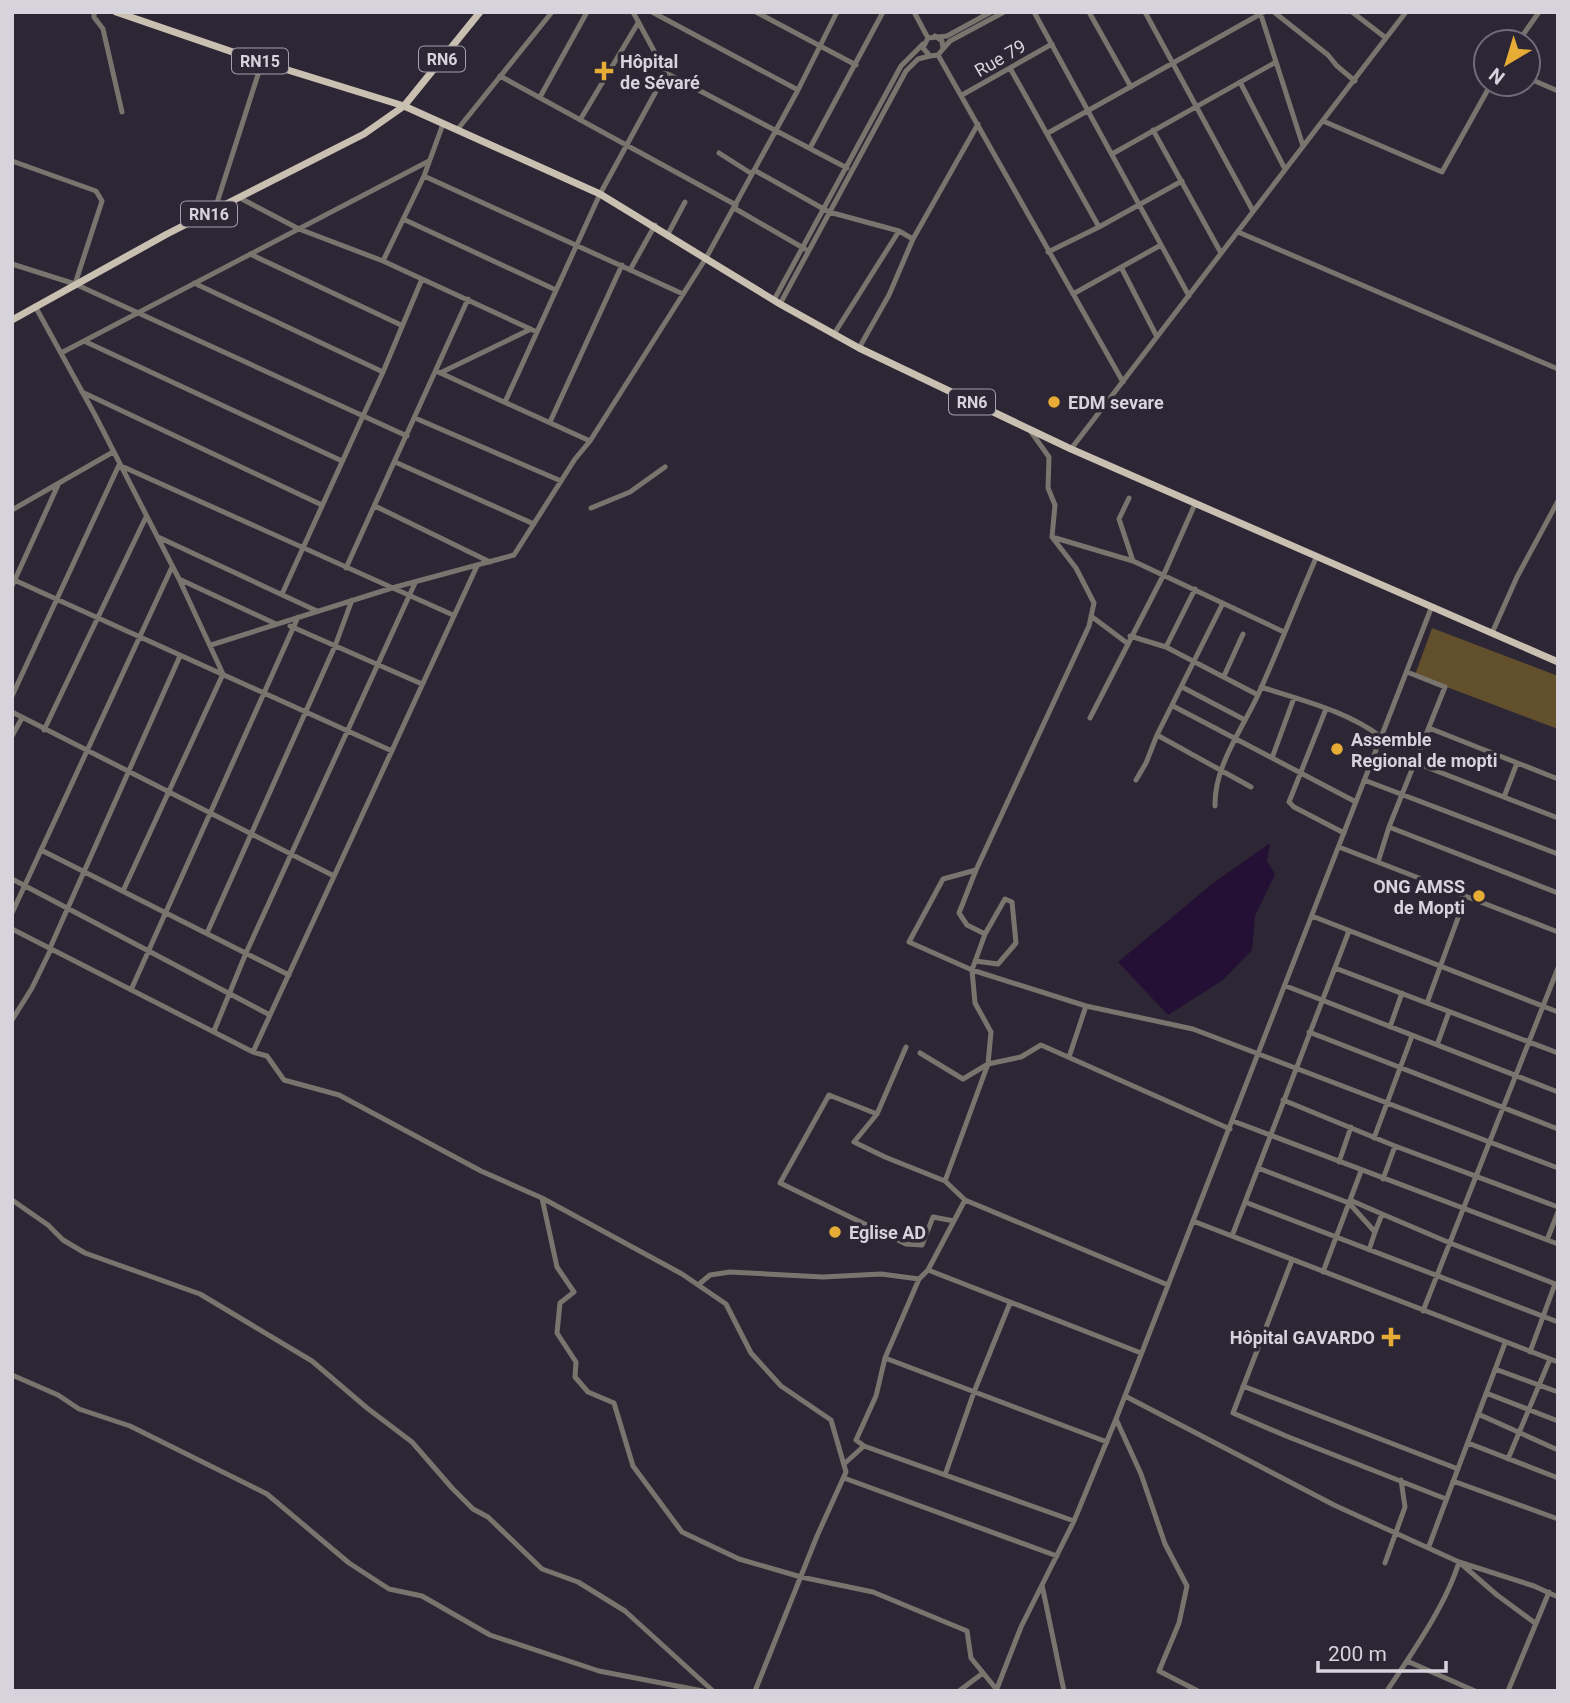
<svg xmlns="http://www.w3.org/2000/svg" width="1570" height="1703" font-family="Roboto,sans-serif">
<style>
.green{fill:#624f2c}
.water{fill:#231034}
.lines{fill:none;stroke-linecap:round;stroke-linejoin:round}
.minor{stroke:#79756e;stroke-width:5}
.major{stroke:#c9c0b1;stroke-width:7}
.poi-dot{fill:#e6ac36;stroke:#2d2634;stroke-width:2.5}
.labels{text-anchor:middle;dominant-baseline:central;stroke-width:7;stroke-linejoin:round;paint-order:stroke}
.shield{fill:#2d2634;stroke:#a49faa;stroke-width:2}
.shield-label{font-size:16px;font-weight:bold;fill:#d7d3dd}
.street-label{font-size:18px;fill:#d7d3dd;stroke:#2d2634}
.poi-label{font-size:18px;font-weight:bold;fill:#d7d3dd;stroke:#2d2634;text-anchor:start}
</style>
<rect width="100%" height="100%" fill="#2d2634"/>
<!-- green -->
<path class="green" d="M1432,628L1558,676V729L1415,675Z"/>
<!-- water -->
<path class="water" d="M1270,843L1267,861L1275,874L1255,916L1252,950L1223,980L1168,1015L1118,962L1212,884Z"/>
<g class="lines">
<!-- minor -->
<path class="minor" d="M94,12V17L103,29L122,112
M633,12L666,73L847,168
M652,12L798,90
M756,12L856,65
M914,12L928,38
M1034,12L1189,296
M1089,12L1131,87
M1145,12L1253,211
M1260,12L1303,146
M1274,12L1328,55L1337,66L1355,81
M1352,12L1386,38
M935,36L942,41L943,49L938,55L930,56L923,48L928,38L947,36L991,12
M1518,42L1539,12
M943,49L950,41L1004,12
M938,55L1123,382
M1010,68L1099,227
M500,76L736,205
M1528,78L1558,91
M1240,82L1285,169
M962,95L1052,44
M540,97L587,12
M580,120L638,23
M1323,121L1442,172L1491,84
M457,130L552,12
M1153,130L1221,253
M1048,133L1264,12
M810,148L883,12
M719,153L752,174
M1112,154L1276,62
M12,161L96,191L102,201L75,284
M754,170L829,212L899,231L913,239
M424,176L683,294
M240,198L299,229L383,261L537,332
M734,208L805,249
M215,209L262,62
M403,219L556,290
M1238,232L1558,369
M668,234L685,202
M1048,252L1099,227L1182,181
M250,254L401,325
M383,261L424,176L443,124
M12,264L75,284L407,436
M1121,267L1157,337
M630,270L655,225
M194,283L383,372
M1073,294L1161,245
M774,300L901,66L923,44
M780,304L906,71L918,59L930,56
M35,306L95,415L179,579L223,674L123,891
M834,334L899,231
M84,341L342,461
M859,348L889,295L913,239L978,124
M61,353L429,161
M436,371L590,441
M440,373L531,329
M82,392L322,505
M505,402L600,194L666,73
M415,418L561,481
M550,422L622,265
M1029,429L1049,457L1048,488L1055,505L1052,537L1076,568L1094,603L1089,626L976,870L943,879L909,942L972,970L1086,1006L1193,1029L1558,1168
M1071,449L1406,12
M395,462L534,524
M1129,498L1119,519L1133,561L1284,632
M375,506L490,562
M591,508L630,492L665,467
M12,510L113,452
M158,537L317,611
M1052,537L1133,561
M346,568L468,299
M12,579L392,751
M179,579L276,624
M12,586L58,485
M282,594L383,372L422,279
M1091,616L1127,643
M290,626L422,684
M1492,633L1517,577L1558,501
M1130,636L1166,647L1258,695
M211,645L392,588L514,555L575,459L590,441L706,258L798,90L837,12
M1166,647L1195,589
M1224,676L1243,634
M1182,687L1245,720
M1261,687C1301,700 1347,711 1381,737
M12,696L119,465L453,615
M1173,706L1356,802
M1326,709L1289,802L1294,807L1344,833
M12,712L334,876
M1090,718L1164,574L1195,504
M1429,728L1558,779
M44,730L146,517
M1157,735L1251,787
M12,736L22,718
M1272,758L1294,698
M1416,763L1558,818
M1136,780L1146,763L1157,735L1223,603
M1364,780L1558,854
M1504,797L1517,763
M1215,806C1214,767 1241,731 1257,697C1278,651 1296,604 1316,558
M1389,827L1558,893
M1339,847L1558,932
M41,850L289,975
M1378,862L1389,827L1445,687L1407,672
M12,879L270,1015
M12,913L172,567
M1312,916L1558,1012
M12,929L253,1052L267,1056L284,1080L339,1095L481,1171L542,1198L682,1274L726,1304L751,1353L781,1386L831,1420L846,1472L817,1536L755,1691
M207,933L335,646L352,600
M50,948L180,656
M975,961L998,964L1016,943L1012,902L1005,899L985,934
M1335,968L1558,1053
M1286,986L1558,1092
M131,990L298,617
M1427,1003L1466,896
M12,1020L32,988L51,949
M1390,1027L1402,993
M214,1031L246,953L415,583
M1309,1032L1558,1129
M1437,1045L1449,1012
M906,1047L877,1114L829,1095L780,1183L906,1244L922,1245L933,1217L954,1221
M253,1052L477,566
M920,1053L963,1079L988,1064L1021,1057L1041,1045L1230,1129
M1069,1057L1086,1006
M1283,1100L1395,1146L1558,1207
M877,1114L854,1142L885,1157L945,1181
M1233,1121L1558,1244
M1374,1138L1412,1036
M1339,1162L1351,1127
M1258,1168L1349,1203L1375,1232L1382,1214L1450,1243L1558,1285
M1383,1179L1395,1146
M542,1198L557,1267L574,1292L560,1303L557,1333L576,1362L575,1377L588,1392L614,1403L633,1466L682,1532L739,1559L801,1577L873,1592L967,1631L971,1658L997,1690
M12,1200L48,1225L63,1240L85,1253L200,1294L312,1361L367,1408L412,1442L452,1488L473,1509L488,1517L542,1569L578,1582L625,1611L713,1691
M965,1200L945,1181L988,1064L991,1032L975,1003L972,970L985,934L967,925L959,913L976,870
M1350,1200L1382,1214
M1245,1202L1558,1322
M1193,1221L1558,1362
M1232,1236L1349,931
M1547,1240L1558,1212
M1369,1250L1375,1232
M1292,1260L1233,1413L1286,1436L1446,1499
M928,1270L919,1279L885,1358L1107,1442
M1323,1272L1361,1171
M698,1285L710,1275L730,1272L823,1277L881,1274L919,1279
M1423,1311L1558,968
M1530,1352L1555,1284
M1141,1353L928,1270L965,1200L1168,1285
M1495,1369L1558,1392
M12,1375L58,1395L79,1409L130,1426L267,1494L349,1563L389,1589L422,1596L490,1635L599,1671L703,1691
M1243,1386L1458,1469
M1486,1393L1558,1421
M1125,1396L1334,1505L1459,1562L1497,1595L1535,1623
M1478,1414L1558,1450
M1116,1419L1141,1474L1165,1544L1187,1586L1179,1623L1159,1671L1198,1691
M1468,1443L1558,1478
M864,1446L856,1440L876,1396L885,1358
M1508,1459L1550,1359
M844,1464L864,1446L1074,1521
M945,1475L974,1392L1010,1303
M844,1478L1057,1556
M1453,1481L1558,1519
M1429,1546L1505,1343
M1385,1563L1405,1507L1401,1480
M1042,1585L1064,1691
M1407,1661L1475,1691
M959,1691L983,1673
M996,1691L1021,1627L1074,1521L1116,1419L1432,606
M1387,1691C1412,1653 1446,1605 1459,1562L1534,1586L1558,1597
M1508,1691L1549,1592"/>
<!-- major -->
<path class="major" d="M116,12L262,62L404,106L600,194L780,304L859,348L1071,449L1558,662
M12,320L167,234L364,134L404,106L480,12"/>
</g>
<!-- markers -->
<g class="poi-dot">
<path d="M600.5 60.5h7v7h7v7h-7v7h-7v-7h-7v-7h7z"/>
<circle cx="1054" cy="402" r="7"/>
<circle cx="1337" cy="749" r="7"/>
<circle cx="1479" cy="896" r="7"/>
<circle cx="835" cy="1232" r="7"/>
<path d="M1387.5 1326.5h7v7h7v7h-7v7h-7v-7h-7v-7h7z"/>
</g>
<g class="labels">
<!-- shield labels -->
<g class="shield">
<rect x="419" y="46.5" width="46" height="25" rx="5"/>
<rect x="232" y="48.5" width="56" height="25" rx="5"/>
<rect x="181" y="201.5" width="56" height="25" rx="5"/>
<rect x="949" y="389.5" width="46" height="25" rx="5"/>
</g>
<g class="shield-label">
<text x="442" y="59">RN6</text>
<text x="260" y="61">RN15</text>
<text x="209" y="214">RN16</text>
<text x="972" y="402">RN6</text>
</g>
<!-- street labels -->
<g class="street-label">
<text transform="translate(1000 58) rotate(-30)">Rue 79</text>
</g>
<!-- poi labels -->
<g class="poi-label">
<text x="620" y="61">Hôpital<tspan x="620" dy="21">de Sévaré</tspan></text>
<text x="1068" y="402">EDM sevare</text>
<text x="1351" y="739">Assemble<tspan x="1351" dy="21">Regional de mopti</tspan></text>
<text x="1465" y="886" text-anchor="end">ONG AMSS<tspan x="1465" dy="21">de Mopti</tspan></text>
<text x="849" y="1232">Eglise AD</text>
<text x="1375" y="1337" text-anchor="end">Hôpital GAVARDO</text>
</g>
</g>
<!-- border -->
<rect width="1570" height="1703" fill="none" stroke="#d7d3dd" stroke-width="28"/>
<!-- north arrow -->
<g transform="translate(1507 63) rotate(218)"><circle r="33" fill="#2d2634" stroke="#716b78" stroke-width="2"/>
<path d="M0-5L12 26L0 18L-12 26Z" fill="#e6ac36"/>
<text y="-10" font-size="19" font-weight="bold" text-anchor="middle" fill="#d7d3dd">N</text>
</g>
<!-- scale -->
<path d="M1318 1661v10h128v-10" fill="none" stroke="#d7d3dd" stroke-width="3.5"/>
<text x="1328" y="1661" font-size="21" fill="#d7d3dd" stroke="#2d2634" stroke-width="5" paint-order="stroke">200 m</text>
</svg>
